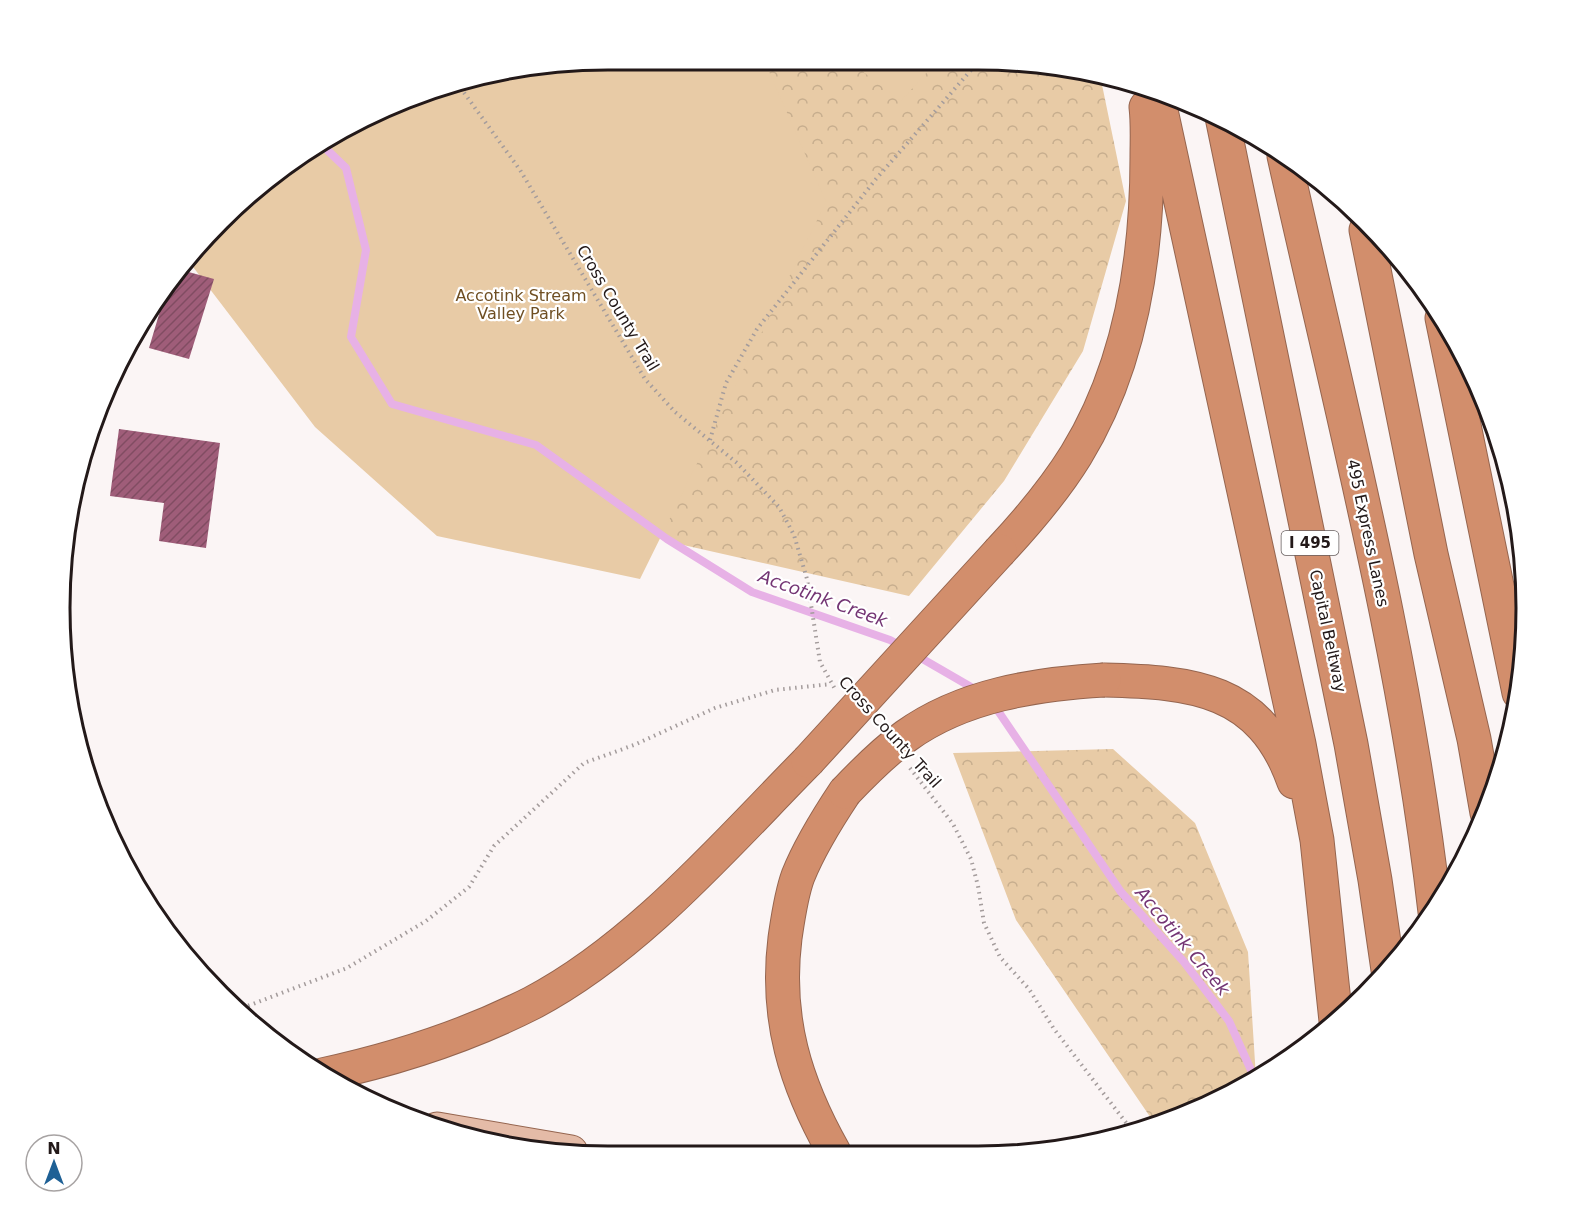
<svg xmlns="http://www.w3.org/2000/svg" width="1587" height="1217" font-family="'DejaVu Sans',sans-serif">
<style>
.forest{fill:url(#forest-crowns)}
.park{fill:#e8cba6}
.lines{fill:none;stroke-linecap:round;stroke-linejoin:round}
.stream{stroke:#e7b1e6;stroke-width:8}
.building{fill:url(#building-hatch)}
.primary-casing{stroke:#95654f;stroke-width:35}
.highway-casing{stroke:#95654f;stroke-width:35}
.path{stroke:#a49c9c;stroke-width:4;stroke-dasharray:1.5 4.5;stroke-linecap:butt}
.primary{stroke:#e4bba7;stroke-width:33}
.highway{stroke:#d28e6c;stroke-width:33}
.highway-bridge-casing{stroke:#95654f;stroke-width:35;stroke-linecap:butt}
.highway-bridge{stroke:#d28e6c;stroke-width:33}
.labels{text-anchor:middle;dominant-baseline:central;stroke-width:4.5;stroke-linejoin:round;paint-order:stroke}
.shield{fill:#fff;stroke:#655e5e;stroke-width:1.5}
.shield-label{font-size:15px;font-weight:bold;fill:#231919}
.park-label{font-size:16px;fill:#6f4f23;stroke:#fff}
.street-label{font-size:16px;fill:#231919;stroke:#fff}
.water-label{font-size:18px;font-style:italic;fill:#743574;stroke:#fff}
.rim{fill:none;stroke:#231919;stroke-width:3}
</style>
<defs>
<pattern id="forest-crowns" width="20" height="18" patternUnits="userSpaceOnUse" patternTransform="scale(1.5)"><rect width="20" height="18" fill="#e8cba6"/><path d="M2 6a3 3 0 1 1 6 0M12 15a3 3 0 1 1 6 0" fill="none" stroke="#c7ae8e"/></pattern>
<pattern id="building-hatch" width="6" height="6" patternUnits="userSpaceOnUse" patternTransform="scale(1.5)"><rect width="6" height="6" fill="#9f5d79"/><path d="M-1 1l2-2M0 6l6-6M5 7l2-2" fill="none" stroke="#814c62"/></pattern>
</defs>
<rect width="100%" height="100%" fill="#fbf5f5"/>
<!-- forest -->
<path class="forest" d="M609,60L1014,61L1100,75L1126,201L1083,351L1004,481L909,596L670,542L337,354L334,134L466,79Z
M1113,749L1195,823L1248,952L1256,1078L1157,1127L1016,920L953,753Z"/>
<!-- park -->
<path class="park" d="M608,60H764L826,202L640,579L437,536L315,427L190,263L220,221L334,134L466,79Z
M849,61H937L901,101Z"/>
<g class="lines">
<!-- stream -->
<path class="stream" d="M321,144L346,168L366,250L351,337L392,404L536,445L667,539L752,592L890,640L903,647
M914,654L978,691
M992,702L1121,892L1184,962L1229,1021L1255,1079"/>
</g>
<!-- building -->
<path class="building" d="M185,271L214,279L189,359L149,348L163,301Z
M119,429L220,443L206,548L159,541L164,503L110,496Z"/>
<g class="lines">
<!-- primary casing -->
<g class="primary-casing">
<path id="primary" d="M437,1129L571,1152"/>
</g>
<!-- highway casing -->
<g class="highway-casing">
<path id="highway" d="M1157,92L1299,744L1317,840L1336,1021
M1222,117L1351,744L1375,880L1388,970
M1284,156C1340,407 1406,657 1435,912
M1366,230L1431,554L1474,739L1487,813
M1442,318L1519,693
M1000,551C1028,521 1055,489 1076,455C1130,367 1147,258 1147,157C1147,141 1148,124 1146,107
M1104,680C1192,682 1261,688 1294,782
M322,1075C396,1059 465,1037 532,1003C637,948 726,844 808,761
M834,1152C795,1083 775,1018 785,938C788,918 791,895 798,876C810,846 827,819 845,792"/>
</g>
<!-- path -->
<path class="path" d="M457,83L520,170L645,379L675,412L737,463L779,507L794,535L807,579L820,662L835,689
M710,440L726,383L757,329L876,179L979,61
M910,768L953,824L971,859L978,886L984,923L1000,957L1029,989L1054,1029L1134,1133
M237,1010L347,968L426,921L469,887L494,846L584,763L634,745L715,708L775,690L831,684"/>
<!-- primary -->
<use href="#primary" class="primary"/>
<!-- highway -->
<use href="#highway" class="highway"/>
<!-- highway-bridge casing -->
<g class="highway-bridge-casing">
<path id="highway-bridge" d="M808,761L1000,551
M845,792C864,772 884,752 906,736C963,695 1036,684 1104,680"/>
</g>
<!-- highway-bridge -->
<use href="#highway-bridge" class="highway-bridge"/>
</g>
<g class="labels">
<!-- shield labels -->
<rect class="shield" x="1281.5" y="531" width="57" height="24" rx="4.5"/>
<g class="shield-label">
<text x="1310" y="543">I 495</text>
</g>
<!-- park labels -->
<g class="park-label">
<text x="521" y="295">Accotink Stream<tspan x="521" dy="18">Valley Park</tspan></text>
</g>
<!-- street labels -->
<g class="street-label">
<text transform="translate(618 308) rotate(59)">Cross County Trail</text>
<text transform="translate(1368 533) rotate(78)">495 Express Lanes</text>
<text transform="translate(1328 631) rotate(78)">Capital Beltway</text>
<text transform="translate(890 732) rotate(48)">Cross County Trail</text>
</g>
<!-- water labels -->
<g class="water-label">
<text transform="translate(823 598) rotate(20)">Accotink Creek</text>
<text transform="translate(1183 941) rotate(50)">Accotink Creek</text>
</g>
</g>
<!-- crop -->
<path d="M0 0H1587V1217H0ZM608 70H978A538 538 0 0 1 1516 608V608A538 538 0 0 1 978 1146H608A538 538 0 0 1 70 608V608A538 538 0 0 1 608 70Z" fill="#fff" fill-rule="evenodd"/>
<path class="rim" d="M608 70H978A538 538 0 0 1 1516 608V608A538 538 0 0 1 978 1146H608A538 538 0 0 1 70 608V608A538 538 0 0 1 608 70Z"/>
<!-- north arrow -->
<g transform="translate(54 1163)"><circle r="28" fill="#ffffff" stroke="#a7a3a3" stroke-width="1.5"/>
<path d="M0-4.5L10 22L0 15L-10 22Z" fill="#1e6095"/>
<text y="-9" font-size="16" font-weight="bold" text-anchor="middle" fill="#231919">N</text>
</g>
</svg>
